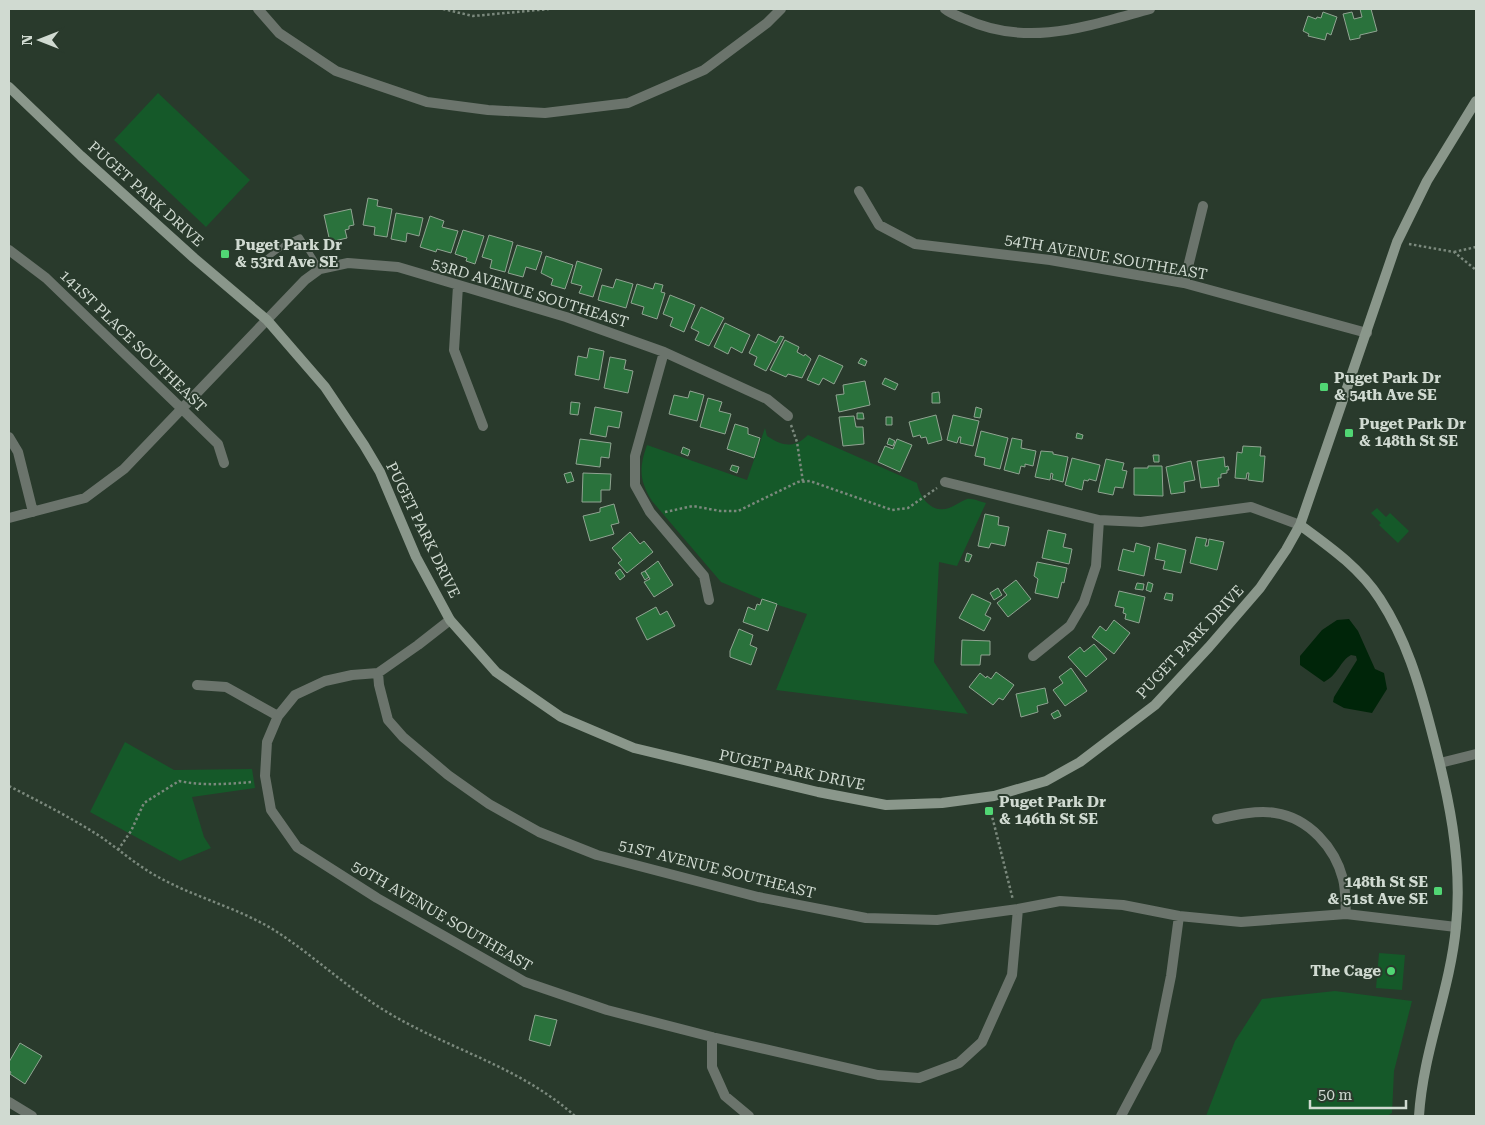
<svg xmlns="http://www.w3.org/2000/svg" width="1485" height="1125" font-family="'Roboto Serif',serif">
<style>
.green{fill:#155929}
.water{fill:#002509}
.building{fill:#2a723c;stroke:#90a492}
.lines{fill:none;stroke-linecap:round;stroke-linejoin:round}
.path{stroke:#7b897d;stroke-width:2.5;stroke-dasharray:2.5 2.5;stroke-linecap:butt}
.lane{stroke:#6b746c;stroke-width:5.5}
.street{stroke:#6b746c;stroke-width:10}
.secondary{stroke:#8a978b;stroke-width:10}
.poi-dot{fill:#51d674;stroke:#293a2c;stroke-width:2}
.labels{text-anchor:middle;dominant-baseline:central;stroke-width:4;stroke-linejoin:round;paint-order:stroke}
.street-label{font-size:15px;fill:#d0dad1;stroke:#293a2c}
.poi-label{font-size:15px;font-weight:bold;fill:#d0dad1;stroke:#293a2c;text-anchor:start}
</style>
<rect width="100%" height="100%" fill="#293a2c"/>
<!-- green -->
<path class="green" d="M158,93L250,180L206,227L114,140Z
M765,428L767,436C782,446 794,449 808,435L917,483C920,498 932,514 949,508C955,506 961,501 967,499C972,498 981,502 986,503L957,566L939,562L934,662L968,714L776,690L807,614L768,602L721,582L652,501C639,480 639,468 647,445L747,480Z
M1377,508L1386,517L1390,513L1409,531L1398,543L1379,525L1381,523L1371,513Z
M125,742L174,770L252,769L255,788L192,797L204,837L211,848L180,861L90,812Z
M1379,953L1405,955L1402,990L1376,988Z
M1335,991L1412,1001L1394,1071L1392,1113L1387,1116H1206L1235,1041L1262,999Z"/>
<!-- water -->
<path class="water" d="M1349,619L1358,631L1375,669L1384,673L1387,689L1372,713L1344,708L1333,702L1334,697L1357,660L1356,656L1351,655C1340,661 1338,675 1324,682L1300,665V656L1322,630L1337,620Z"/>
<!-- building -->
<path class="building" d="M1360,9H1371L1377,31L1360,35V38L1350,40L1343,14L1352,12L1354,19L1362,17Z
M1323,12L1337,17L1331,35L1327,33L1325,40L1308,36L1309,34L1303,31L1308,16L1316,19L1317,17L1321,18Z
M368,198L378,200L377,206L392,209L387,237L374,235L375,227L363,225Z
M351,209L354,225L349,226V229L345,230L347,238L330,242L324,215Z
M396,213L423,218L419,236L407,233L406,242L391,239Z
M430,216L444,221L442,227L458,231L451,253L437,249L436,252L420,247Z
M463,230L484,236L475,264L466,261L467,258L455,254Z
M489,235L513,242L505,272L490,268L492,260L482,257Z
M517,245L542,252L536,270L526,267L523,277L508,273Z
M546,256L573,265L565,289L551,285L553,279L541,273Z
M577,261L602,269L593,297L579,293L582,286L571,283Z
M616,279L633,284L626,308L598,300L602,285L613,288Z
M655,283L663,285L661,292L665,293L657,319L642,314L644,307L631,303L637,284L653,289Z
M670,295L695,305L684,332L670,326L673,318L663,314Z
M701,307L724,318L709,346L695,340L699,332L691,328Z
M725,323L750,335L742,353L731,347L728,354L714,347Z
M758,334L776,343L780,336L784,337L766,371L754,365L757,357L749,353Z
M785,340L799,347L797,352L804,356L805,354L811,359L802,378L788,374L786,377L770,370Z
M589,348L604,351L599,380L575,375L578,356L587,358Z
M819,355L843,366L834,384L823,378L819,385L807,380Z
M610,357L626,360L624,369L633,371L628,393L604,388Z
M861,358L867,361L865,366L858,363Z
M885,378L898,384L895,390L882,384Z
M865,381L870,405L839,412L836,395L844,394L843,385Z
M690,391L704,395L697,421L669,414L674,395L688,398Z
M939,392L940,403H932V393Z
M708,398L722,402L719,411L731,414L725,434L700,427Z
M571,402L580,403L578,415L570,414Z
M595,407L622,412L619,428L608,426L606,437L590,434Z
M976,407L982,409L980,418L974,417Z
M857,413H863L864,419H857Z
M936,415L942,440L928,444L926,437L921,438L920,435L913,437L909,422Z
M953,415L979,421L973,446L960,443L961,437H959L957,443L947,440Z
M854,416L856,427H863L864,444L843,446L839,417Z
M886,417H892V425H886Z
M735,424L748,428V434L760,438L754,458L727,449Z
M981,431L1008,438L1000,469L984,465L985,458L975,456Z
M1077,433L1083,435L1082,439L1076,438Z
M889,438L895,441L893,446L887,444Z
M1012,438L1022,440L1021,448L1036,451L1033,466L1025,464V467L1021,466L1019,474L1004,470Z
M580,439L611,443L609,458L601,457L600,467L576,464Z
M897,439L912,445L900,472L878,462L885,446L893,449Z
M1243,446L1261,447L1260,456H1265L1263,482L1248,480L1249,473H1247L1246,479L1235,478L1237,452L1242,453Z
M683,447L690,450L688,456L681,453Z
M1041,451L1053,452V454L1068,457L1063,482L1052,479L1053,474L1051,473L1050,480L1035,477Z
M1153,455H1159V462H1154Z
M1224,457L1225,467L1228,466L1229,470H1227V473L1221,474V478H1218L1219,486L1201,488L1197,461Z
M1072,458L1100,465L1096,481L1089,479L1088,481L1084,480L1082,490L1065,485Z
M1106,459L1124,463L1122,470L1127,471L1123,488L1115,487L1113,495L1098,492Z
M1191,461L1195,480L1184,482L1185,492L1171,494L1166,467Z
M732,465L739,467L737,473L730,470Z
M1148,466H1162L1163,496L1134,495V468H1148Z
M571,472L574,481L567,483L564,474Z
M583,473L611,474L610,490H601V502H582Z
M614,504L619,523L611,525L614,534L590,541L583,516L600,512V508Z
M985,514L999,517L998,525L1009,527L1005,546L991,543L989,548L978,546Z
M1048,530L1066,534L1063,547L1072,549L1069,564L1042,558Z
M630,532L640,544L644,541L653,552L627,573L618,563L622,560L612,548Z
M1196,537L1207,539L1205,546H1208L1209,539L1224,542L1217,570L1190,563Z
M1136,543L1150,547L1144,576L1118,570L1123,549L1134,552Z
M1158,543L1186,550L1181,573L1163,569L1165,561L1155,559Z
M967,553L972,555L969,562L965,561Z
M658,561L673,585L654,597L644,582L650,579L645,571Z
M1037,562L1067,568L1064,583L1062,582L1058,598L1035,593L1038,579L1034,576Z
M620,569L625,576L620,580L615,573Z
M645,571L649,577L645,580L641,573Z
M1016,580L1031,599L1008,617L997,603L1007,595L1003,590Z
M1148,582L1153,584L1151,592L1146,590Z
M1137,583L1144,584L1143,590L1135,589Z
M998,588L1002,595L994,600L990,593Z
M1119,591L1145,597L1139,623L1125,619L1126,614L1123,613L1124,608L1115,606Z
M1166,593L1173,594L1172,601L1164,599Z
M972,594L991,603L985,615L991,618L984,631L959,618Z
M762,599L777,604L768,631L743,622L748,607L755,610L757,604L760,605Z
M656,607L660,615L667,611L675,626L647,640L636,618Z
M1114,620L1130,633L1114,654L1092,637L1100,626L1106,631Z
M739,629L753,635L750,645L757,648L751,665L730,657V651Z
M962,640L990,641V655H981L980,665H961Z
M1094,644L1107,659L1086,677L1068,657L1080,647L1084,652Z
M1071,668L1087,691L1065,706L1053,690L1063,683L1059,677Z
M996,672L1014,685L1003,700L999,698L993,705L969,687L980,673L986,678L987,676L991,679Z
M1045,688L1048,703L1037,706L1038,712L1021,717L1016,694Z
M1058,710L1061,716L1054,719L1051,714Z
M535,1015L557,1020L550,1046L529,1040Z
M20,1043L42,1056L25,1084L10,1074L11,1072L9,1071V1062Z"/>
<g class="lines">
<!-- path -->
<path class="path" d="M443,9L473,16L549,9
M1409,244L1454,252L1476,270
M1454,252L1476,247
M791,425L797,442L803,482
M665,512L693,506L720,511H738L798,482L810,481L892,510L908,508L937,488
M9,786C40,802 72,818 101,837C121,851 139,867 160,878C197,898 238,908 274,930C313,955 347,988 387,1012C450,1050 519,1066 575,1116
M990,808L1013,900
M118,850L131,831L144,803L179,781C204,786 227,784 252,782"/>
<!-- lane -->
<path class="lane" d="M259,264L287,243L300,237L320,269"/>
<!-- street -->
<path class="street" d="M258,9L279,33L336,71L427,102L488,110L545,113L628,103L704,70L767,23L781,9
M945,9C951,14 958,16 965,19C1028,48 1088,26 1150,9
M859,191L879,225L915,244L1050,260L1184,283L1367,333
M9,250L46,278L182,409L218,444L224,463
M1184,283L1203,206
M458,286L454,350L483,426
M664,352L635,456V485L650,512L704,576L709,600
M9,437L18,452L33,512
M945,482L1099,520L1141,522L1251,507L1300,525
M9,518L85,498L124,469L305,280L320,269L348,263L398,267L566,317L664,352L767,399L788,416
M1033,656L1070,626L1084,602L1096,566L1099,520
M378,673L379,685L388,720L403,737L448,775L489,804L539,832L597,855L758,897L866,918L937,920L1018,909L1060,901L1123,905L1179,916L1241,922L1346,914L1456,927
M197,685L226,687L278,716L267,742L265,776L271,810L297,847L377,898L525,982L607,1010L712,1037L878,1075L919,1078L959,1063L982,1042L1012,975L1018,909
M278,716L295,695L325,681L352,675L378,673L418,645L450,620
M1440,763L1476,754
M1217,819C1235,815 1257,810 1275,813C1309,818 1335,848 1343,879C1346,890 1345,903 1346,914
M712,1037V1067L725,1096L749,1116
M9,1102L32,1116
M1121,1116L1156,1050L1171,976L1179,916"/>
<!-- secondary -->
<path class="secondary" d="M9,87L81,156L194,258L267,320L325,387L364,445L380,472L416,557L450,620L496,672L561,717L634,748L818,792L886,805L942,803L994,796L1046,781L1080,762L1155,705L1209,647L1260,588L1286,550L1300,525L1397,242L1427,181L1476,101
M1300,525C1330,547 1360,568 1380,599C1406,639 1419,683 1431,729C1448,793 1463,860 1456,927C1450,991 1423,1051 1419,1116"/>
</g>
<!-- markers -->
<g class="poi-dot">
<rect x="220" y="249" width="10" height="10" rx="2.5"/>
<rect x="1319" y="382" width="10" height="10" rx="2.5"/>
<rect x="1344" y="428" width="10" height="10" rx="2.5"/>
<rect x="984" y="806" width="10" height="10" rx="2.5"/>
<rect x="1433" y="886" width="10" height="10" rx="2.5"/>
<circle cx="1391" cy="971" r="5"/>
</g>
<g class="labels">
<!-- street labels -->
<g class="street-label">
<text transform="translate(146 194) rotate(42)">PUGET PARK DRIVE</text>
<text transform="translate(1106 257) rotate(10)">54TH AVENUE SOUTHEAST</text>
<text transform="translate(530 293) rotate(17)">53RD AVENUE SOUTHEAST</text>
<text transform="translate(133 341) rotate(44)">141ST PLACE SOUTHEAST</text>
<text transform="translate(423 530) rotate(64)">PUGET PARK DRIVE</text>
<text transform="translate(1190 642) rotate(-47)">PUGET PARK DRIVE</text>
<text transform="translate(792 770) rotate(12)">PUGET PARK DRIVE</text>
<text transform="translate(717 869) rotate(14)">51ST AVENUE SOUTHEAST</text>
<text transform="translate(442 916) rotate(30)">50TH AVENUE SOUTHEAST</text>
</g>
<!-- poi labels -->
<g class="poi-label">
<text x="235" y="245">Puget Park Dr<tspan x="235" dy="17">&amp; 53rd Ave SE</tspan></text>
<text x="1334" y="378">Puget Park Dr<tspan x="1334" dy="17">&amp; 54th Ave SE</tspan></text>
<text x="1359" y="424">Puget Park Dr<tspan x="1359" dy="17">&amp; 148th St SE</tspan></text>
<text x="999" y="802">Puget Park Dr<tspan x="999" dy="17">&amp; 146th St SE</tspan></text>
<text x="1428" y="882" text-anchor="end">148th St SE<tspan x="1428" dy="17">&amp; 51st Ave SE</tspan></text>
<text x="1381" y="971" text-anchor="end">The Cage</text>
</g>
</g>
<!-- border -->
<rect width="1485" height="1125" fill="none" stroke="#d0dad1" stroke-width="20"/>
<!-- north arrow -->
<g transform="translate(40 40) rotate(270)" stroke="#293a2c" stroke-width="4" paint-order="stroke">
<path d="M0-4L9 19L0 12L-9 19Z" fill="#d0dad1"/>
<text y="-8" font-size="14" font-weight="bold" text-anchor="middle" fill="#d0dad1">N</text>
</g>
<!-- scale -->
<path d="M1310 1100v8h96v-8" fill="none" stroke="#d0dad1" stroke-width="2.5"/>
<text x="1318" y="1100" font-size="15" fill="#d0dad1" stroke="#293a2c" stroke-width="4" paint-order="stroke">50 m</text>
</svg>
